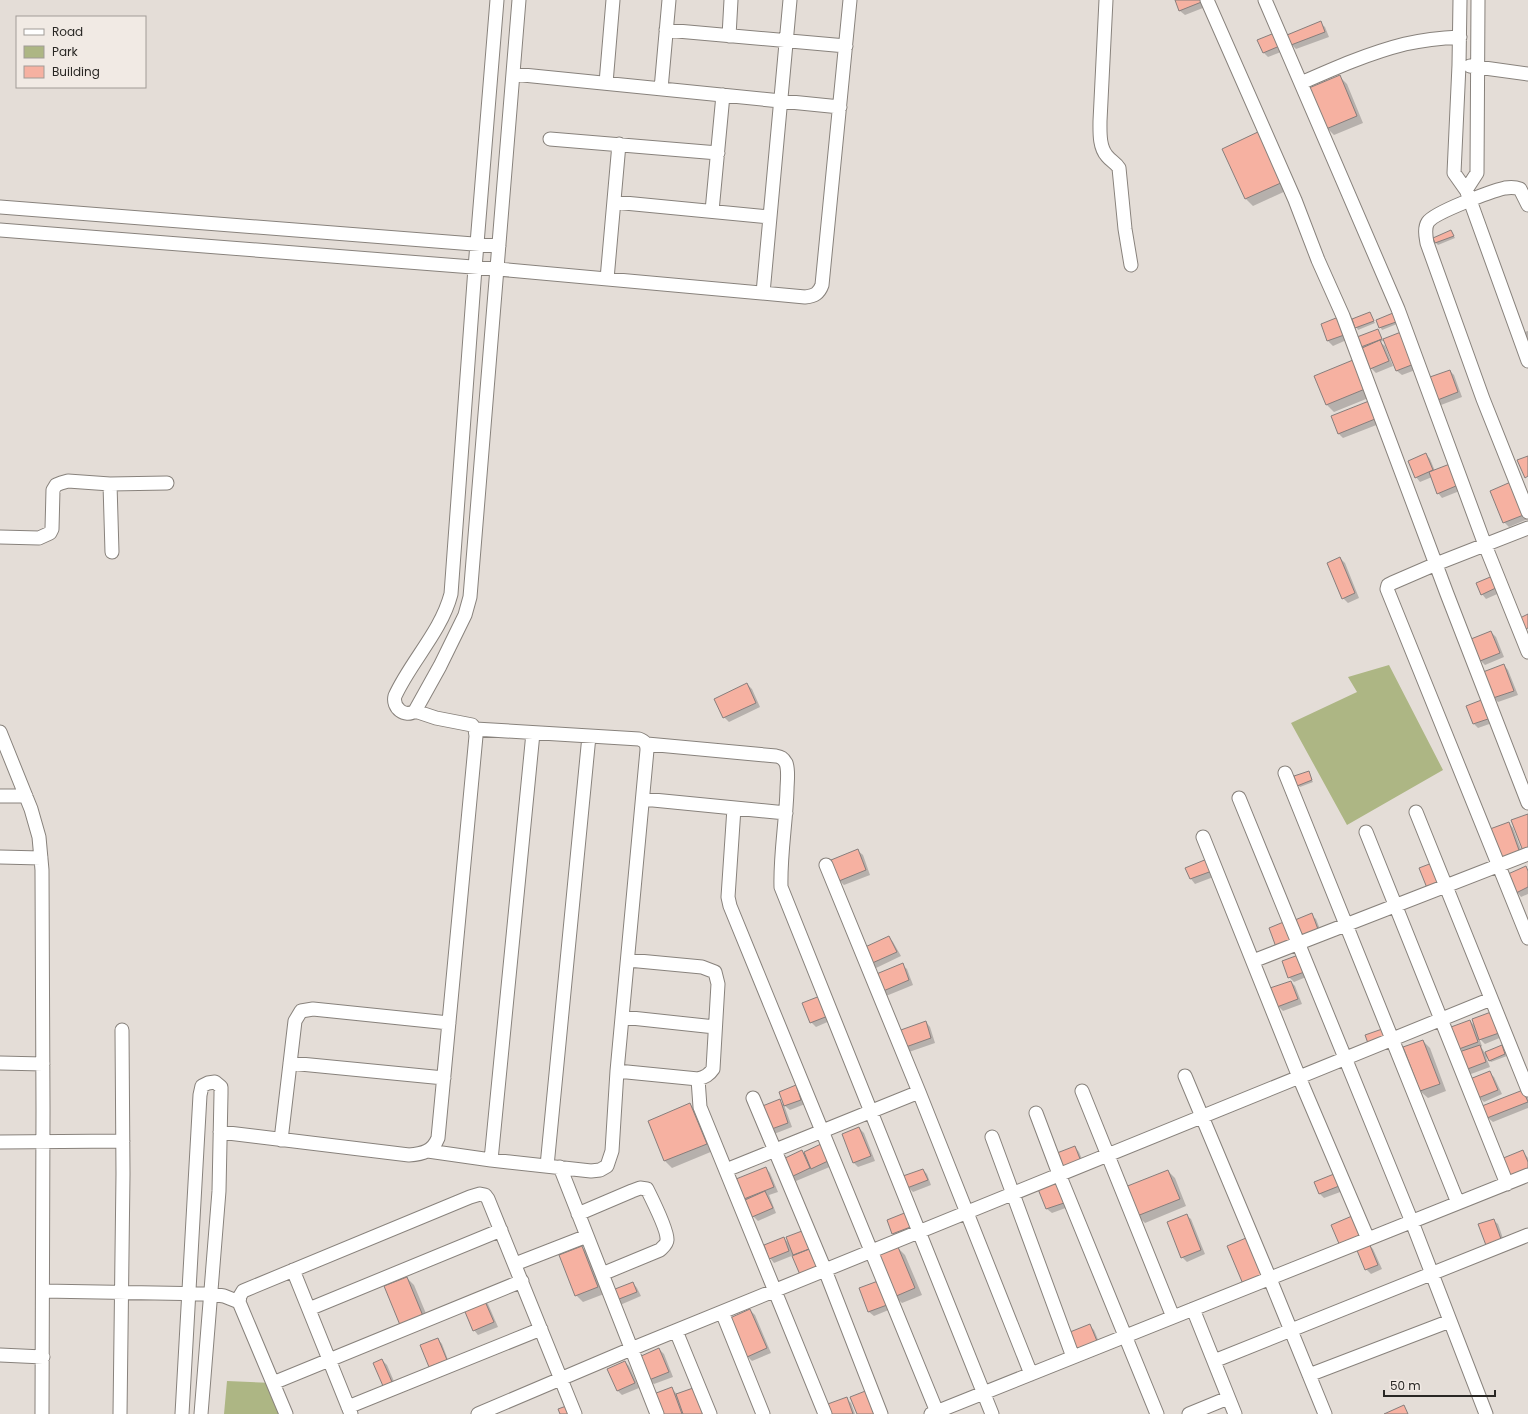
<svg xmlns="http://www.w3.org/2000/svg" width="1528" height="1414" font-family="Poppins,sans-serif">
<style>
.green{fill:#adb684}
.shadow{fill:#0003}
.building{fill:#f6b1a1;stroke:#877e7c}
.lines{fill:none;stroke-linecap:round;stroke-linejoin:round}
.minor-casing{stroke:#88827c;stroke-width:15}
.minor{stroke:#fff;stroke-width:13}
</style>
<rect width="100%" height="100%" fill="#e4ddd7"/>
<!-- green -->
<path class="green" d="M1389,665L1443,770L1347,825L1291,723L1357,692L1348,677Z
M227,1381L273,1383L279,1414H224Z"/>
<!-- shadow -->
<path class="shadow" d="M1176,0H1206L1208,6L1185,15L1180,11Z
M1320,23L1325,27L1329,37L1296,49L1292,45Z
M1276,33L1286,50L1268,57L1264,53L1259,41Z
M1340,77L1347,84L1363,123L1334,135L1327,128Z
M1260,133L1290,189L1253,206L1246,199L1223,149Z
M1451,231L1455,238L1438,245L1436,243L1434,238Z
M1369,313L1375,323L1358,330L1353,320Z
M1392,314L1397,324L1382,330L1377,320Z
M1322,324L1351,338L1333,346L1328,341Z
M1378,330L1383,340L1401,333L1418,369L1402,375L1397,371L1385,340L1380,342L1385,346L1393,366L1376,373L1371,368L1362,346Z
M1528,331V341L1524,332Z
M1353,361L1371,397L1334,412L1327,405L1315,377Z
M1450,371L1454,375L1462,397L1441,405L1436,400Z
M1368,402L1379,424L1343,438L1338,433Z
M1426,454L1430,459L1435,471L1467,488L1442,498L1438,493L1432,477L1420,482L1416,477Z
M1528,513V519L1509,527L1504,522Z
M1340,558L1345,563L1359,598L1348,603L1343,598Z
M1495,576L1504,591L1486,599L1482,594Z
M1491,632L1496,637L1504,657L1485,665L1480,660Z
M1504,665L1508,670L1518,695L1498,702L1494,698Z
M747,684L752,689L760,707L729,722L724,717L716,699Z
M1467,707L1495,722L1478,728L1474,724Z
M1308,772L1313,782L1300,787L1298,785Z
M1509,823L1513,828L1524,857L1507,864Z
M858,851L863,855L870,875L844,885L839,880Z
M1207,860L1216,876L1195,884L1191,879L1187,868Z
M1526,867L1528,870V894L1521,897L1517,892Z
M1311,915L1316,919L1323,937L1308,942Z
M889,937L893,942L901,956L876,968L871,963Z
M1283,962L1311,975L1294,982L1289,977Z
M902,965L907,969L913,985L886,996L875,976Z
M1291,982L1295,986L1302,1004L1283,1011L1278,1006Z
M803,1004L832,1020L816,1027L811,1022Z
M1491,1013L1502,1037L1485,1044L1479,1038L1482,1046L1481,1047L1485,1053L1502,1047L1507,1056L1491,1062L1486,1057L1490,1067L1471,1074L1466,1069L1463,1052L1460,1048L1470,1021L1476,1027Z
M926,1022L930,1027L935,1043L909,1052L904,1047Z
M1423,1041L1430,1048L1446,1091L1428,1098L1420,1091Z
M1489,1072L1494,1077L1502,1094L1484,1102L1479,1097Z
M795,1086L800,1091L805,1104L790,1110L785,1106L780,1092Z
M1522,1091L1528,1098V1108L1493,1122L1488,1118Z
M779,1101L784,1105L792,1127L774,1134L762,1107Z
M690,1104L697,1112L713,1151L672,1168L665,1161L649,1122Z
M859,1128L864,1133L875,1161L858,1167L854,1163L843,1135Z
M821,1145L832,1166L796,1181L792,1176L802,1152L806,1155Z
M1075,1147L1079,1152L1086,1169L1069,1175Z
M1522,1151L1528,1158V1179Z
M766,1168L770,1173L778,1192L769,1195L776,1213L758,1221L753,1216L737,1180Z
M923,1170L927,1174L931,1185L913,1192L908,1187Z
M1168,1171L1175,1178L1186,1206L1145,1223L1138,1216Z
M1334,1175L1343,1191L1324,1198L1320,1194L1315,1183Z
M1040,1189L1071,1206L1052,1213L1047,1209Z
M907,1213L917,1231L897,1238L893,1234L888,1221Z
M1186,1215L1191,1219L1205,1254L1187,1262L1182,1257Z
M1493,1220L1498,1224L1506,1247L1492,1252Z
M802,1232L811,1249L802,1276L794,1255L774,1263L770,1258L784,1238L790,1245Z
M1368,1244L1373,1249L1382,1269L1371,1274L1366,1269Z
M582,1247L589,1254L604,1294L583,1302L576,1295Z
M898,1248L905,1255L922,1295L902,1303L894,1296Z
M407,1278L414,1285L430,1323L385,1287Z
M878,1282L891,1309L874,1316L869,1312L860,1289Z
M633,1283L637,1288L641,1296L620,1305L615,1300Z
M484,1300L488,1304L498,1327L478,1335L474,1330Z
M750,1310L755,1315L771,1353L752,1361L747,1356Z
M1089,1325L1094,1330L1103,1351L1084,1358Z
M438,1339L442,1344L450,1365L434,1371L430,1366Z
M659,1349L664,1354L673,1377L654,1384L649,1380Z
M382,1360L387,1365L396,1386L384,1385Z
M625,1362L629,1366L639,1388L622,1395L617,1390Z
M671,1388L677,1394L708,1414H659Z
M846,1398L851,1403L855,1414H830Z"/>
<!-- building -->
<path class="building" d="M1175,0H1204V1L1179,11Z
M1321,21L1325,32L1291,45L1287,35Z
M1277,32L1282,45L1263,53L1257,40Z
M1340,75L1357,116L1326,129L1309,88Z
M1260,131L1283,182L1245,199L1222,149Z
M1451,230L1454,236L1435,243L1433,238Z
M1370,312L1374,321L1355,328L1352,319Z
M1393,313L1396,322L1379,328L1376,320Z
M1341,316L1347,334L1327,341L1321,324Z
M1378,329L1382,339L1361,347L1357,337Z
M1401,332L1414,364L1396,371L1383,339Z
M1380,340L1389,361L1370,369L1362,348Z
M1353,360L1365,389L1326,405L1314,376Z
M1450,370L1458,392L1435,401L1427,378Z
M1369,401L1375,419L1338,434L1331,416Z
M1426,453L1433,470L1415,478L1408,461Z
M1528,456V476L1525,478L1517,460Z
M1455,462L1463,483L1437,494L1429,472Z
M1513,481L1526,514L1503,523L1490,491Z
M1340,557L1355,593L1342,599L1327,563Z
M1495,575L1500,586L1481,595L1476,583Z
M1528,614V628L1523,630L1518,619Z
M1491,631L1500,653L1480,661L1471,639Z
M1504,664L1514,691L1493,698L1483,672Z
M747,683L756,703L723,718L714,699Z
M1484,699L1491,718L1473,724L1466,706Z
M1309,771L1312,780L1297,786L1294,776Z
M1528,814V849L1523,851L1511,820Z
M1509,822L1520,853L1501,860L1490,829Z
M858,849L866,870L839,881L831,860Z
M1207,859L1212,871L1190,879L1185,868Z
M1432,863L1439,884L1427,888L1419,868Z
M1526,866L1528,871V887L1516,893L1508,874Z
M1312,913L1319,932L1302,938L1295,920Z
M1286,921L1293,941L1276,947L1269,928Z
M889,936L897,952L870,964L863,948Z
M1301,954L1307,971L1288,978L1282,961Z
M903,963L909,980L881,992L874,975Z
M1291,981L1298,999L1277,1007L1270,988Z
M820,996L828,1016L810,1023L802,1003Z
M1491,1012L1499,1033L1479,1040L1472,1019Z
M1470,1020L1478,1042L1459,1049L1451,1027Z
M926,1021L931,1038L903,1048L898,1031Z
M1385,1028L1389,1039L1369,1046L1365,1035Z
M1423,1040L1440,1084L1420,1091L1403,1047Z
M1480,1045L1486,1062L1465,1070L1459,1052Z
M1502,1045L1505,1054L1489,1061L1485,1052Z
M1490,1071L1498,1090L1478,1098L1470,1079Z
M796,1085L801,1100L784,1106L779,1092Z
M1523,1090L1528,1102L1487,1118L1482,1106Z
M780,1099L788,1123L769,1130L760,1107Z
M690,1103L707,1144L664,1161L648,1121Z
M859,1127L871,1156L853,1163L842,1134Z
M821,1144L828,1161L811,1169L804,1152Z
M1075,1146L1082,1164L1064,1171L1057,1153Z
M802,1150L810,1168L791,1177L783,1159Z
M1523,1150L1528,1162V1173L1511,1180L1501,1159Z
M766,1167L774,1187L744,1199L736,1179Z
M923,1169L928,1180L907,1188L903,1176Z
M1168,1170L1180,1199L1137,1216L1125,1187Z
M1334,1174L1339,1186L1319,1194L1314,1182Z
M1059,1181L1067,1202L1046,1209L1038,1189Z
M765,1191L773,1208L752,1217L745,1200Z
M907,1212L913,1226L892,1234L887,1220Z
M1187,1214L1201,1250L1181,1258L1167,1222Z
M1352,1216L1361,1237L1340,1246L1331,1225Z
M1494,1219L1502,1242L1487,1248L1478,1224Z
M802,1231L809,1249L793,1255L786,1237Z
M784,1237L789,1251L769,1259L764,1245Z
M1246,1238L1262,1276L1243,1284L1227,1246Z
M1369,1243L1378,1265L1365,1270L1356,1248Z
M582,1246L598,1287L575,1296L559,1255Z
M898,1247L915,1288L894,1297L877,1256Z
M812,1248L820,1269L801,1277L792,1256Z
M407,1277L423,1316L400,1325L384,1286Z
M878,1281L887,1305L868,1312L859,1288Z
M633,1282L637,1292L614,1301L610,1291Z
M484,1299L494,1322L473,1331L463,1307Z
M750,1309L767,1348L747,1357L730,1318Z
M1090,1324L1099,1346L1079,1354L1070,1332Z
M438,1338L447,1360L429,1367L420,1345Z
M659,1348L669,1372L649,1380L639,1357Z
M382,1359L392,1382L383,1386L373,1363Z
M625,1361L635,1383L617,1391L607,1369Z
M672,1387L682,1414H658L651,1395Z
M696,1387L706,1414H683L676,1394Z
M868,1390L878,1414H857L850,1397Z
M847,1397L853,1414H829L825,1405Z
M569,1405L573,1414H560L558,1409Z
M1404,1405L1408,1414H1384Z"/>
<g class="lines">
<!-- minor casing -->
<g class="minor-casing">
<path id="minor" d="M497,0L475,268L451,594C441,632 411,661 395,696C392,708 405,718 415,711L440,666L465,615L470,597L519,0
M1106,0L1100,121C1100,132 1099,147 1107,156C1111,161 1116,163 1119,168L1125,229L1131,265
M1207,0L1295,200L1318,260L1343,316L1447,594L1528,803
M1265,0L1398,309L1485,545L1528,652
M1460,0L1459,65L1454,173L1466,190L1477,173L1478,0
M666,30L846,46
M729,36L731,0
M1470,66L1528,74
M513,74L840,107
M606,83L613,0
M1301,83C1335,68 1369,53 1405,44C1423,40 1441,38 1460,37
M661,89L669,0
M550,139L718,153
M1467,192L1528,361
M614,202L770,217
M1528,205L1520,189C1515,187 1511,187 1505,188C1492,191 1435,212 1428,222C1424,228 1426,237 1427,243L1483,399L1528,512
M0,207L499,246
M712,211L723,95
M0,230L498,269L805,297C815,296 819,293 822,285L850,0
M607,279L619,144
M763,293L790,0
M110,484L112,552
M1528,528L1436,564L1392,583L1388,585L1387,589L1528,938
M0,537L39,538L50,533L52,529L53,490L56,485L61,483L68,481L110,484L167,483
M0,732L31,809L39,837L42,870L43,1110L42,1414
M647,744L776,756C781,757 783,758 786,763C789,771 787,782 787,790C786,823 780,855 781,887L992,1414
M1285,773L1458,1203
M0,796H26
M1239,798L1412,1222L1486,1414
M643,799L786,813
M734,808L728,897L730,906L937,1412
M1416,812L1528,1090
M1366,832L1507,1184
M1203,837L1299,1077L1368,1239
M0,857L41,858
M826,865L919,1092L1031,1374
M1253,961L1528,854
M622,1017L715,1027
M0,1063L43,1064
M290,1063L444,1078
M617,1071L698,1079C705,1077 709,1075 713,1069L718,984L715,972L702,967L628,960
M1185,1076L1270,1279L1325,1414
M698,1079L700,1107L825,1414
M1082,1091L1173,1317
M753,1098L825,1270L881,1414
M1036,1113L1059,1174L1157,1414
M220,1132L409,1155C423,1154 433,1151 438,1138L476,736L475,729L472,725L436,718L415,711
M992,1137L1073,1357
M281,1140L295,1021L301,1011L313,1009L449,1023
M0,1142L123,1141
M428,1151L491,1160L591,1171L600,1170L607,1166L612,1151L617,1071L647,750C647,744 645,741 639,739L475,729
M491,1160L533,733
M547,1166L589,736
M560,1167L657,1414
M726,1170L919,1092
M578,1214L632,1191L640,1188L647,1189C651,1197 668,1231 667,1240C667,1244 663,1247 660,1250L602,1274
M515,1264L587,1236
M293,1270L351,1414
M43,1291L211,1294L224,1296L239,1302
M309,1309L501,1230
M1193,1309L1235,1414
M722,1312L763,1414
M676,1331L710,1414
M0,1355L43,1357
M1214,1361L1528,1235
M1309,1375L1450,1321
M273,1383L522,1281
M348,1407L541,1329
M120,1414L123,1174L122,1030
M182,1414L200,1095L202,1086L208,1083L215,1082L221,1087V1094L219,1191L201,1414
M286,1414L239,1302L240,1296L243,1291L470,1197L480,1194L485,1195L488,1199L575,1414
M478,1414L631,1349L1491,999
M931,1414L1528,1175
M1189,1414L1228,1398"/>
</g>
<!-- minor -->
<use href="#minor" class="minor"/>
</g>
<!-- legend -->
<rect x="16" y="16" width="130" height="72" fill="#f1eae4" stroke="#a19c97"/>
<rect x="24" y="29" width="20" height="6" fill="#ffffff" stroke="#a19c97"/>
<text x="52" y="36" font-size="12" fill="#292724">Road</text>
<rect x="24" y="46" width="20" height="12" fill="#adb684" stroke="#a19c97"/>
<text x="52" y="56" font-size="12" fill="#292724">Park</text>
<rect x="24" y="66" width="20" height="12" fill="#f6b1a1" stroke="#a19c97"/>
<text x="52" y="76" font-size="12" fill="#292724">Building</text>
<!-- scale -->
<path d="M1384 1390v6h111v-6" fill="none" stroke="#292724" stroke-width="2"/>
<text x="1390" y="1390" font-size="12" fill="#292724" stroke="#f1eae4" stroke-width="3" paint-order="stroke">50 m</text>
</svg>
